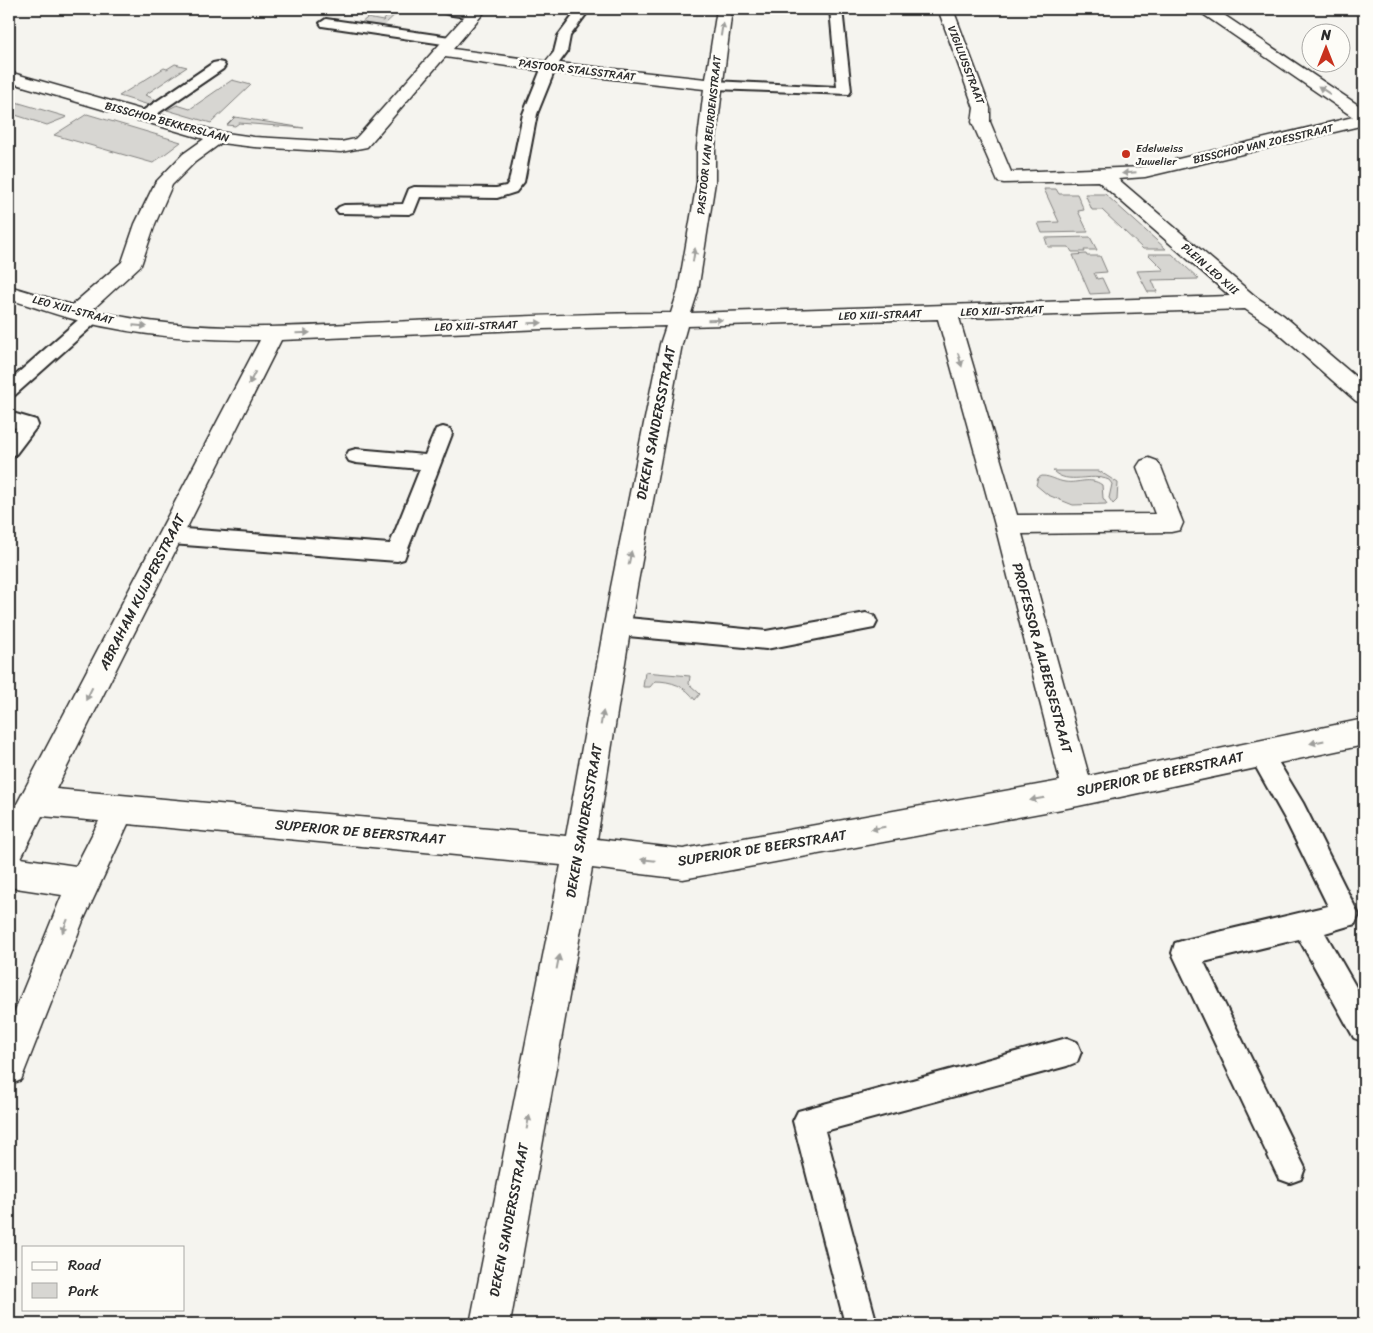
<svg xmlns="http://www.w3.org/2000/svg" width="1373" height="1333" font-family="Sriracha,sans-serif">
<style>
.green{fill:#d7d6d2;stroke:#81807e}
.lines{fill:none;stroke-linecap:round;stroke-linejoin:round}
.service-casing{stroke:#2b2b2b;stroke-width:4}
.minor-casing{stroke:#2b2b2b;stroke-width:3}
.service{fill:#fdfcf7;fill-rule:evenodd}
.minor{fill:#fdfcf7;fill-rule:evenodd}
.oneway{fill:#9e9e9b}
.poi-dot{fill:#c8321e;stroke:#fdfcf7;stroke-width:2}
.labels{text-anchor:middle;dominant-baseline:central;stroke-width:5;stroke-linejoin:round;paint-order:stroke}
.far-street-label{font-size:11px;fill:#2b2b2b;stroke:#fdfcf7}
.far-poi-label{font-size:11px;fill:#2b2b2b;stroke:#fdfcf7;text-anchor:start}
.street-label{font-size:14px;fill:#2b2b2b;stroke:#fdfcf7}
</style>
<rect width="100%" height="100%" fill="#f5f4ef"/>
<filter id="ink" filterUnits="userSpaceOnUse"><feTurbulence type="fractalNoise" baseFrequency=".02" numOctaves="2"/><feDisplacementMap in="SourceGraphic" scale="10" xChannelSelector="R" yChannelSelector="G"/><feConvolveMatrix kernelMatrix="1 2 1 2 8 2 1 2 1" color-interpolation-filters="sRGB"/></filter>
<g filter="url(#ink)">
<!-- green -->
<path class="green" d="M377,9H401L383,26L360,24L367,18L383,21L391,12Z
M175,64L187,67L145,95L157,100L149,105L119,96L164,68L167,69Z
M232,80L251,85L211,123L167,110L177,105L190,109Z
M9,100L67,117L47,125L9,113Z
M87,114L181,142L153,163L54,135Z
M235,117L304,128L239,123L235,126L227,125Z
M1044,189H1056L1059,194H1077L1084,210L1078,211L1088,232L1042,233L1038,223L1059,222Z
M1085,194H1105L1166,249H1143L1102,210H1092Z
M1090,237L1097,250H1084L1085,252H1072L1069,247H1048L1045,238Z
M1086,254L1087,256H1100L1107,272L1094,273L1097,279L1102,278L1109,293L1090,294L1073,255Z
M1148,254H1172L1199,279L1152,280L1157,292H1148L1137,271L1164,270Z
M1053,471H1099L1118,483L1117,500L1113,504L1109,498L1112,484L1109,480C1090,472 1068,486 1053,471Z
M1042,476C1051,476 1057,481 1065,482C1078,484 1090,476 1102,485L1103,498L1107,504L1073,505L1048,495L1036,485L1038,478Z
M645,672L690,676L689,684L700,694L695,700C686,686 671,681 655,681L650,687H643Z"/>
<g class="lines">
<!-- service casing -->
<g class="service-casing">
<path id="service" d="M437,9H465L479,11L481,14C475,20 443,15 437,9Z
M578,9H590L570,36L567,52L556,67L537,114L524,182L516,192L497,198L420,197L414,212L409,214L339,213L336,210L339,207L344,205L403,204L409,189L414,187L496,188L506,186L509,182L523,114L542,67L554,52L558,36Z
M830,9H842L851,91L849,94L713,89L706,85L713,81L837,87Z
M326,19L450,37L456,41L450,45L322,26L320,23Z
M218,62L223,63L225,66L223,69L148,120H138L136,117L138,114L213,63Z
M92,311L98,313L101,317L98,321L15,395L9,397V381L86,313Z
M9,412L36,420L38,425L16,454L9,456V436L16,428L9,426Z
M443,427L450,429L452,434L404,559L397,561L171,544L164,542L161,536L164,530L171,528L390,544L420,469L356,463L349,461L346,456L349,451L356,449L425,455L436,429Z
M866,613L874,616L877,622L874,628L766,649L617,635L609,632L606,626L609,620L617,617L766,631Z
M1260,742L1268,745L1303,803L1359,915L1355,924L1325,933L1364,1001V1042L1354,1038L1299,939L1204,962L1305,1168L1301,1179L1290,1183L1279,1179L1172,953L1175,943L1185,940L1328,906L1285,819L1248,753L1252,745Z
M1067,1038L1077,1042L1081,1052L1077,1062L1067,1066L825,1131L877,1324H845L793,1121L798,1111Z"/>
</g>
<!-- minor casing -->
<g class="minor-casing">
<path id="minor" d="M471,9H487L453,49L549,62L706,79L717,9H732L715,147V182L698,291L691,313L1230,296L1098,181L1004,183L998,182L972,122L974,108L938,9H953L990,108V122L1011,172L1145,167L1353,117L1200,12L1198,9H1215L1364,109V125L1145,177L1118,179L1256,297L1283,315L1364,384V404L1356,401L1269,325L1245,309L959,318L1017,515L1155,514L1137,467L1141,461L1149,458L1157,461L1161,467L1183,523L1180,530L1171,532L1022,534L1089,776L1364,719V745L1078,806L683,879L592,868L510,1324H470L561,865L128,824L83,921L21,1080L9,1085V1025L62,895L9,887V819L260,340C211,340 160,338 112,328C77,322 43,310 9,299V286L72,305L122,262L135,224L155,183L183,154L204,139L9,82V72L219,132L254,137L341,142L355,139L359,135ZM445,57L549,72L704,89L697,147V182L678,291L671,313C569,313 468,319 367,323C277,328 181,333 92,310L141,265L155,224L172,185L195,162L221,143L254,147L341,152L367,147ZM938,319L995,525L1060,781L683,849L597,839L637,587L682,344L687,326ZM666,326L660,344L611,587L566,836L56,789L281,340L543,329ZM42,816L99,821L76,866L21,858Z"/>
</g>
<!-- service -->
<use href="#service" class="service"/>
<!-- minor -->
<use href="#minor" class="minor"/>
</g>
<!-- one-way arrows -->
<defs><path id="oneway-solid" d="M-6-.8H1V-3.2L6.5 0L1 3.2V.8H-6Z" transform="scale(1.25)"/></defs>
<g class="oneway">
<use href="#oneway-solid" transform="translate(722 29) rotate(-81)"/>
<use href="#oneway-solid" transform="translate(1324 90) rotate(-146)"/>
<use href="#oneway-solid" transform="translate(1129 173) rotate(175)"/>
<use href="#oneway-solid" transform="translate(694 255) rotate(-81)"/>
<use href="#oneway-solid" transform="translate(715 320) rotate(-1)"/>
<use href="#oneway-solid" transform="translate(535 323) rotate(-2)"/>
<use href="#oneway-solid" transform="translate(140 326) rotate(5)"/>
<use href="#oneway-solid" transform="translate(303 333) rotate(-2)"/>
<use href="#oneway-solid" transform="translate(960 360) rotate(74)"/>
<use href="#oneway-solid" transform="translate(252 378) rotate(117)"/>
<use href="#oneway-solid" transform="translate(630 558) rotate(-79)"/>
<use href="#oneway-solid" transform="translate(89 694) rotate(117)"/>
<use href="#oneway-solid" transform="translate(602 718) rotate(-80)"/>
<use href="#oneway-solid" transform="translate(1317 742) rotate(168)"/>
<use href="#oneway-solid" transform="translate(1037 799) rotate(170)"/>
<use href="#oneway-solid" transform="translate(878 828) rotate(170)"/>
<use href="#oneway-solid" transform="translate(648 860) rotate(-174)"/>
<use href="#oneway-solid" transform="translate(65 926) rotate(112)"/>
<use href="#oneway-solid" transform="translate(558 962) rotate(-79)"/>
<use href="#oneway-solid" transform="translate(528 1122) rotate(-79)"/>
</g>
</g>
<!-- markers -->
<circle class="poi-dot" cx="1126" cy="154" r="5"/>
<g class="labels">
<!-- far-street labels -->
<g class="far-street-label">
<text transform="translate(966 65) rotate(69)">VIGILIUSSTRAAT</text>
<text transform="translate(577 70) rotate(7)">PASTOOR STALSSTRAAT</text>
<text transform="translate(167 122) rotate(15)">BISSCHOP BEKKERSLAAN</text>
<text transform="translate(709 135) rotate(-84)">PASTOOR VAN BEURDENSTRAAT</text>
<text transform="translate(1263 144) rotate(-13)">BISSCHOP VAN ZOESSTRAAT</text>
<text transform="translate(1210 269) rotate(41)">PLEIN LEO XIII</text>
<text transform="translate(73 310) rotate(15)">LEO XIII-STRAAT</text>
<text transform="translate(1002 311) rotate(-2)">LEO XIII-STRAAT</text>
<text transform="translate(880 315) rotate(-2)">LEO XIII-STRAAT</text>
<text transform="translate(476 326) rotate(-2)">LEO XIII-STRAAT</text>
</g>
<!-- far-poi labels -->
<g class="far-poi-label">
<text x="1136" y="148">Edelweiss<tspan x="1136" dy="13">Juwelier</tspan></text>
</g>
<!-- street labels -->
<g class="street-label">
<text transform="translate(656 423) rotate(-79)">DEKEN SANDERSSTRAAT</text>
<text transform="translate(142 592) rotate(-63)">ABRAHAM KUIJPERSTRAAT</text>
<text transform="translate(1042 658) rotate(75)">PROFESSOR AALBERSESTRAAT</text>
<text transform="translate(1160 774) rotate(-12)">SUPERIOR DE BEERSTRAAT</text>
<text transform="translate(584 821) rotate(-80)">DEKEN SANDERSSTRAAT</text>
<text transform="translate(360 832) rotate(5)">SUPERIOR DE BEERSTRAAT</text>
<text transform="translate(762 848) rotate(-9)">SUPERIOR DE BEERSTRAAT</text>
<text transform="translate(509 1220) rotate(-79)">DEKEN SANDERSSTRAAT</text>
</g>
</g>
<!-- margin -->
<rect width="1373" height="1333" fill="none" stroke="#fdfcf7" stroke-width="30"/>
<rect x="15" y="15" width="1343" height="1303" fill="none" stroke="#2b2b2b" stroke-width="2" filter="url(#ink)"/>
<!-- legend -->
<rect x="22" y="1246" width="162" height="65" fill="#fdfcf7" stroke="#a9a8a5"/>
<rect x="32" y="1262" width="25" height="8" fill="#fdfcf7" stroke="#a9a8a5"/>
<text x="68" y="1270" font-size="15" fill="#2b2b2b">Road</text>
<rect x="32" y="1283" width="25" height="15" fill="#d7d6d2" stroke="#a9a8a5"/>
<text x="68" y="1296" font-size="15" fill="#2b2b2b">Park</text>
<!-- north arrow -->
<g transform="translate(1326 48)"><circle r="24" fill="#fdfcf7" stroke="#a9a8a5"/>
<path d="M0-4L9 19L0 12L-9 19Z" fill="#c8321e"/>
<text y="-8" font-size="14" font-weight="bold" text-anchor="middle" fill="#2b2b2b">N</text>
</g>
</svg>
